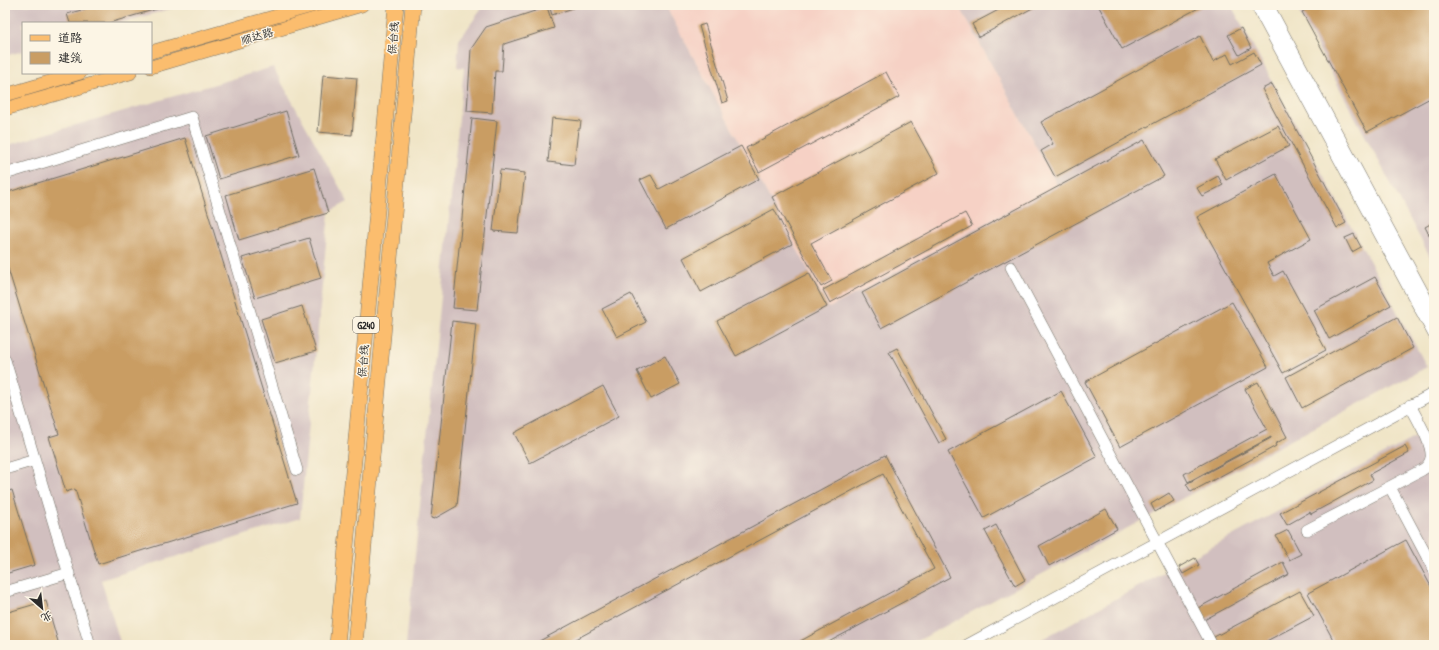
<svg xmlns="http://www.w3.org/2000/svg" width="1439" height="650" font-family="'Patrick Hand','LXGW WenKai TC',sans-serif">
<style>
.built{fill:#f6d1c5}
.industrial{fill:#d1bfbf}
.building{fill:#c99d64}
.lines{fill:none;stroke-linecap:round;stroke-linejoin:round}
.minor-casing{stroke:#706c62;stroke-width:12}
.major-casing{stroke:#706c62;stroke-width:14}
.highway-casing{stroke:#706c62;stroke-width:16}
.minor{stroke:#fff;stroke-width:11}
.major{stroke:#fbbd6e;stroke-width:13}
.highway{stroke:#fbbd6e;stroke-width:15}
.labels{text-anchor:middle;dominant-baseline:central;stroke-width:3;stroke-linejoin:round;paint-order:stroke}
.shield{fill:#fcf5e5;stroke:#6a6863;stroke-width:1}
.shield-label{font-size:10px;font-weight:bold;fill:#2b2b2b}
.street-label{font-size:11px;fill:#2b2b2b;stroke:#fcf5e5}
</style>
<rect width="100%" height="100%" fill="#fcf5e5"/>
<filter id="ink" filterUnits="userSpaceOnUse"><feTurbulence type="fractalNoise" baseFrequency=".025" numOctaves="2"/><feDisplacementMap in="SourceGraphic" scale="8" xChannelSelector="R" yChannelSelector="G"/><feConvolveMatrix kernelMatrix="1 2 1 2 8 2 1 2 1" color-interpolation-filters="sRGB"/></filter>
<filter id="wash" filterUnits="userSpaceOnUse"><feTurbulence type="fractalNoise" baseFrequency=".012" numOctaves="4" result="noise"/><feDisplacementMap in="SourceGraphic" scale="16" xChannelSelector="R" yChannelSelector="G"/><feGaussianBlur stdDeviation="0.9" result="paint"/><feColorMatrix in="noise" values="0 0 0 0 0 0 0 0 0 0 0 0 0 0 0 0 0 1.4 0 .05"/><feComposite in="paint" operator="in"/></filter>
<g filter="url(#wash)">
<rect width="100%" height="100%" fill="#f0e5c7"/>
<!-- built -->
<path class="built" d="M665,5H959L1057,185L829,308Z"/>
<!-- industrial -->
<path class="industrial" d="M5,5H184L120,23H23V51L5,56Z
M488,5H665L829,308L1057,185L959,5H1231L1427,367L910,645H406L464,68L457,67L459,40L483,7Z
M1295,5H1434V264Z
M273,67L348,202L329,212L300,518L101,580L121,645H5V146Z
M1434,427V645H1031L1075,621Z"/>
<g id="blocks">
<!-- building -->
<path class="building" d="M99,5H170L109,23H70L67,14Z
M549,5H582L552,15Z
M1008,5H1038L979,37L972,24Z
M1098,5H1204L1122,49Z
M1314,5H1434V96L1367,132L1302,12Z
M547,7L554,28L504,44L502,71H495L492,113L467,111L471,49L486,27Z
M705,24L728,101L722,103L699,26Z
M1241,28L1251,48L1239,55L1228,35Z
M1200,36L1213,62L1227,54L1232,64L1254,52L1261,65L1055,177L1041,151L1053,144L1041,122Z
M886,72L899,97L759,172L746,148Z
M323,75L357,78L352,135L318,132Z
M1272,84L1346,223L1337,228L1262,89Z
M286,111L299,155L219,179L206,136Z
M472,118L497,121L477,310L453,308Z
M552,118L581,121L580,129H578L574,165L548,162Z
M911,122L939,173L811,243L832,281L821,287L772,197Z
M1278,126L1289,146L1226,180L1215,159Z
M185,138L297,503L98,564L75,489L66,492L49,437L59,434L5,259V193Z
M1144,140L1164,176L881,328L862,293Z
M741,146L759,179L666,229L640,180L651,175L659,189Z
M314,168L328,213L239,240L226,195Z
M500,170L525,173L518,233L493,231Z
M1276,174L1311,239L1267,263L1274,276L1283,271L1326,350L1283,373L1197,217Z
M1218,176L1223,185L1202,196L1197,188Z
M774,209L792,244L701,292L683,258Z
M965,213L972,226L830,303L823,290Z
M1434,222V244L1425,227Z
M1354,234L1361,247L1352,252L1345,238Z
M309,238L321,278L255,298L242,258Z
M809,273L827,307L736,356L717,321Z
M1375,277L1391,305L1329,339L1314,310Z
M631,294L646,322L617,337L602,309Z
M1232,302L1268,367L1120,447L1085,382Z
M302,306L316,351L275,363L261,319Z
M1397,317L1413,348L1302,408L1286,377Z
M452,321L476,324L457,506L434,519L431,518Z
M897,348L946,439L939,443L889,352Z
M665,356L680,384L651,399L637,371Z
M1258,382L1287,437L1275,444L1276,446L1191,492L1186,484L1271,438V437L1188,482L1184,474L1267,429L1245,389Z
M603,386L619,416L530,463L514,433Z
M1061,391L1097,457L984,518L948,452Z
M1405,446L1409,453L1370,474L1373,480L1311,514L1310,512L1287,525L1280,513Z
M885,455L950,577L823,645H793L934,569L883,474L565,645H532Z
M12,490L35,565L5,574V492Z
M1169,493L1174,501L1155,512L1151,504Z
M1106,509L1117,529L1049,566L1039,546Z
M996,525L1025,580L1015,586L985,531Z
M1288,530L1301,554L1289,560L1276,536Z
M1406,540L1434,592V645H1336L1308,593Z
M1195,558L1199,565L1183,574L1179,567Z
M1283,562L1289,574L1204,620L1198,608Z
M1300,591L1314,616L1259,645H1218L1214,637Z
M46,601L59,645H5V613Z
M1328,640L1331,645H1320Z"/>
</g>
</g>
<g filter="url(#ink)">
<use href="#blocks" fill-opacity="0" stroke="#706c62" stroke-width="1"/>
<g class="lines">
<!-- minor casing -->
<g class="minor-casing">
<path id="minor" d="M1256,5L1434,335
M1268,5L1434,313
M5,174L192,117L297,470
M1011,267L1212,645
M5,360L90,645
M5,469L35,460
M1390,487L1434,570
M1307,530L1422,470C1427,467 1430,464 1431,458C1433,444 1417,419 1410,405
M5,592L69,573
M967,645L1434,393"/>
</g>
<!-- major casing -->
<g class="major-casing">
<path id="major" d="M151,52L315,5
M151,67L362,5
M5,95L80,73
M5,109L130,73"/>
</g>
<!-- highway casing -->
<g class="highway-casing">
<path id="highway" d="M337,645L396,5
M355,645L413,5"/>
</g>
<!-- minor -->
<use href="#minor" class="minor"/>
<!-- major -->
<use href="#major" class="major"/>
<!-- highway -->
<use href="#highway" class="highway"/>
</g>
</g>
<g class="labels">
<!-- shield labels -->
<rect class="shield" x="353" y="317" width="26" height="16" rx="3"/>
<g class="shield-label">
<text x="366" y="325">G240</text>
</g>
<!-- street labels -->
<g class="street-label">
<text transform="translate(257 36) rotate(-16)">顺达路</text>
<text transform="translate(393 38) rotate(-85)">保台线</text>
<text transform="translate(363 361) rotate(-85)">保台线</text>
</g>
</g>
<!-- margin -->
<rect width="1439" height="650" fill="none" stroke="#fcf5e5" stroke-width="20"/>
<!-- legend -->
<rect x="22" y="22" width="130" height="52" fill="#fcf5e5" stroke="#a8a49b"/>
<rect x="30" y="35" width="20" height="6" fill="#fbbd6e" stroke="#a8a49b"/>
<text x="58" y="42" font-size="12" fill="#2b2b2b">道路</text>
<rect x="30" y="52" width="20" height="12" fill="#c99d64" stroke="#a8a49b"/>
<text x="58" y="62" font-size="12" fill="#2b2b2b">建筑</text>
<!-- north arrow -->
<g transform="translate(42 608) rotate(152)" stroke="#fcf5e5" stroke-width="3" paint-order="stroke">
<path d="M0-3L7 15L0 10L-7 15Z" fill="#2b2b2b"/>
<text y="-6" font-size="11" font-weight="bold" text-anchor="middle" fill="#2b2b2b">北</text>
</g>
</svg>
